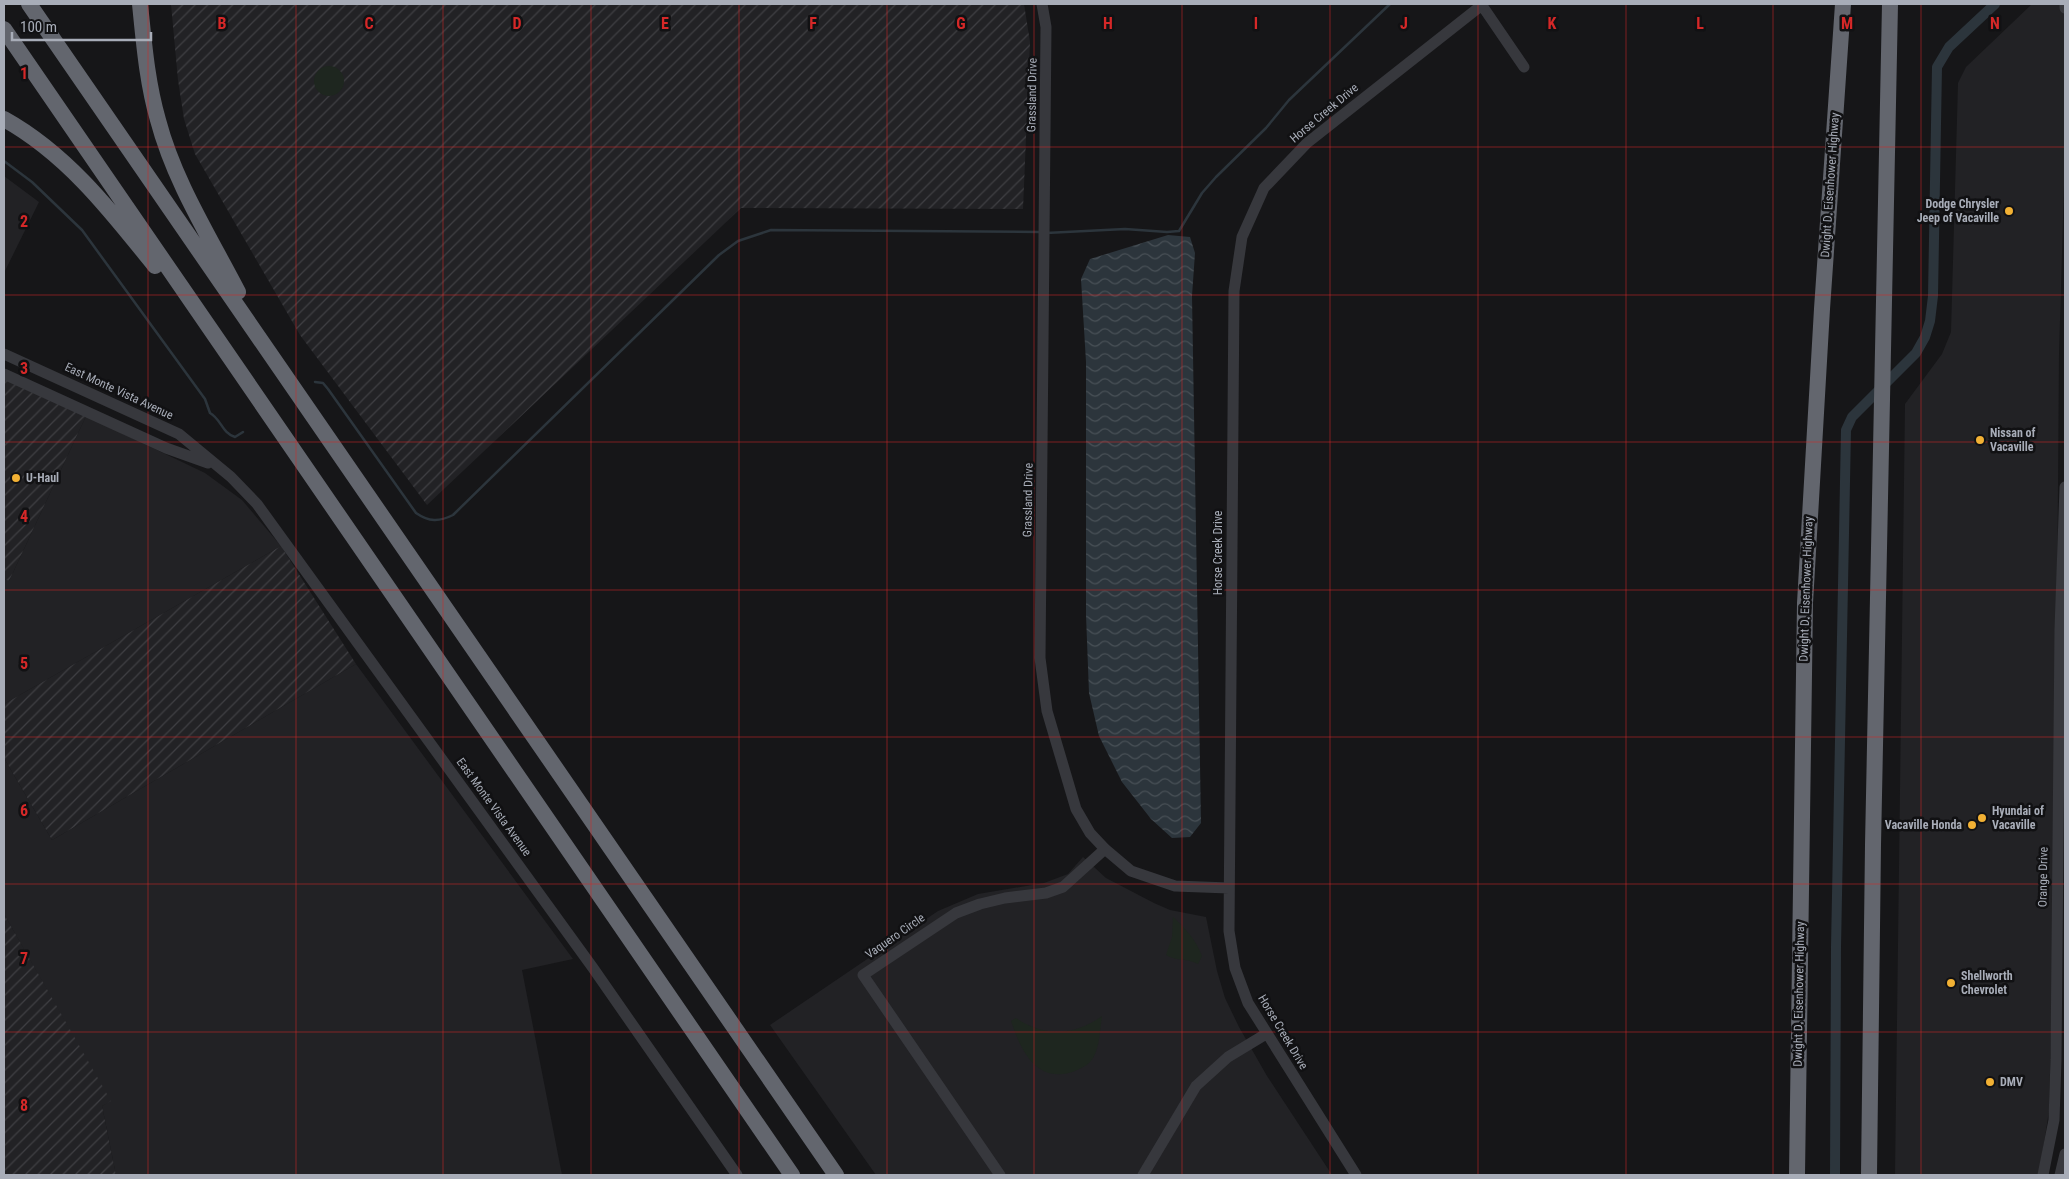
<svg xmlns="http://www.w3.org/2000/svg" width="2069" height="1179" font-family="'Roboto Condensed',sans-serif">
<style>
.built{fill:#222225}
.industrial{fill:url(#industrial-furrows)}
.grass{fill:#1e261f}
.water{fill:url(#water-waves)}
.lines{fill:none;stroke-linecap:round;stroke-linejoin:round}
.stream{stroke:#2c353c;stroke-width:2.5}
.canal{stroke:#2c353c;stroke-width:10}
.minor{stroke:#37383d;stroke-width:11}
.highway{stroke:#63666e;stroke-width:16}
.grid{fill:none;stroke:#d62828;stroke-width:1;stroke-opacity:0.55}
.poi-dot{fill:#f2b134;stroke:#111113;stroke-width:2}
.labels{text-anchor:middle;dominant-baseline:central;stroke-width:5;stroke-linejoin:round;paint-order:stroke}
.street-label{font-size:12px;fill:#a8adb8;stroke:#111113}
.poi-label{font-size:12px;font-weight:bold;fill:#a8adb8;stroke:#111113;text-anchor:start}
.grid-label{font-size:16px;text-anchor:middle;font-weight:bold;fill:#d62828;stroke:#111113;stroke-width:5;stroke-linejoin:round;paint-order:stroke}
</style>
<defs>
<pattern id="industrial-furrows" width="10" height="10" patternUnits="userSpaceOnUse" patternTransform="scale(1.25)"><rect width="10" height="10" fill="#222225"/><path d="M-1 1l2-2M0 10L10 0M9 11l2-2" fill="none" stroke="#3f3f43"/></pattern>
<pattern id="water-waves" width="16" height="10" patternUnits="userSpaceOnUse" patternTransform="scale(1.25)"><rect width="16" height="10" fill="#2c353c"/><path d="M0 5q4-4 8 0t8 0" fill="none" stroke="#485056"/></pattern>
</defs>
<rect width="100%" height="100%" fill="#161618"/>
<!-- built -->
<path class="built" d="M2032,4H2063L2065,11V152L2059,354L2055,885L2049,1111L2039,1175H1895L1905,404L1942,354L1951,332L1958,83L1966,67Z
M4,176L39,202L4,273Z
M86,416L205,473L242,500L281,546L4,704V579L9,581Z
M356,664L573,959L522,970L562,1175H116L102,1106L110,1101L4,914V758L52,840Z
M1083,857L1106,878L1154,903L1170,910L1206,917L1217,971L1225,998L1239,1027L1267,1076L1332,1175H876L770,1025L938,911L978,894L1044,883L1068,874Z"/>
<!-- industrial -->
<path class="industrial" d="M171,4H1024L1030,42L1023,209L741,208L427,505L300,335L195,154L184,119L178,80Z
M4,378L86,416L9,581L4,579Z
M281,546L356,664L52,840L4,758V704Z
M4,914L111,1101L102,1106L116,1175H4Z"/>
<!-- grass -->
<path class="grass" d="M314 81a15 15 0 1 1 30 0a15 15 0 1 1-30 0Z
M1173,917C1186,929 1196,940 1202,956L1198,964C1188,958 1174,961 1166,955L1172,937Z
M1102,1016C1100,1028 1100,1043 1095,1054C1091,1064 1084,1067 1075,1071C1037,1085 1021,1051 1011,1021L1016,1018C1043,1037 1075,1036 1102,1016Z"/>
<!-- water -->
<path class="water" d="M1168,235L1190,237L1195,253L1192,296L1201,823L1190,837L1172,838L1151,819L1122,782L1099,736L1089,693L1086,615V362L1081,279L1090,259Z"/>
<g class="lines">
<!-- stream -->
<path class="stream" d="M4,161L32,182L82,230L205,399L210,413C221,419 222,433 235,437L243,432
M1046,233L1125,229L1167,232L1179,231L1202,193L1216,177L1266,128L1289,100L1390,4
M315,382L323,383L328,389L416,513C429,522 439,522 453,515L719,255L738,241L771,230L1041,232"/>
<!-- canal -->
<path class="canal" d="M1835,1175L1836,947L1846,430L1852,417L1916,353L1925,337L1930,321L1933,296L1937,67L1949,47L1995,4"/>
<!-- minor -->
<path class="minor" d="M1042,4L1046,27L1040,658L1047,711L1076,809L1090,833L1105,849L1131,871L1175,886L1229,888
M1481,4L1524,67
M2065,4V8
M4,354L179,434L231,477L257,504L593,968L737,1175
M4,374L166,448L208,463
M1000,1175L863,975L956,913L980,904L1005,898L1046,893L1063,887L1105,849
M1143,1175L1196,1086L1228,1057L1266,1034
M1356,1175L1248,1003L1235,968L1229,931L1234,291L1242,237L1264,188L1307,143L1482,5
M2043,1175L2054,1120L2056,1060L2060,630L2065,487
M2060,1175L2065,1154"/>
<!-- highway -->
<path class="highway" d="M29,4L836,1175
M140,4C144,43 147,82 158,120C174,181 209,236 238,292
M4,29L792,1175
M4,119C67,154 111,211 155,266
M1797,1175L1805,603L1822,309L1843,4
M1869,1175L1873,845L1890,4"/>
</g>
<!-- grid -->
<path class="grid" d="M148,4V1175M296,4V1175M443,4V1175M591,4V1175M739,4V1175M887,4V1175M1034,4V1175M1182,4V1175M1330,4V1175M1478,4V1175M1626,4V1175M1773,4V1175M1921,4V1175M4,147H2065M4,295H2065M4,442H2065M4,590H2065M4,737H2065M4,884H2065M4,1032H2065"/>
<!-- markers -->
<g class="poi-dot">
<circle cx="2009" cy="211" r="5"/>
<circle cx="1980" cy="440" r="5"/>
<circle cx="16" cy="478" r="5"/>
<circle cx="1982" cy="818" r="5"/>
<circle cx="1972" cy="825" r="5"/>
<circle cx="1951" cy="983" r="5"/>
<circle cx="1990" cy="1082" r="5"/>
</g>
<g class="labels">
<!-- street labels -->
<g class="street-label">
<text transform="translate(1032 95) rotate(-89)">Grassland Drive</text>
<text transform="translate(1324 113) rotate(-40)">Horse Creek Drive</text>
<text transform="translate(1830 185) rotate(-86)">Dwight D. Eisenhower Highway</text>
<text transform="translate(119 391) rotate(25)">East Monte Vista Avenue</text>
<text transform="translate(1028 500) rotate(-89)">Grassland Drive</text>
<text transform="translate(1218 553) rotate(-90)">Horse Creek Drive</text>
<text transform="translate(1806 589) rotate(-88)">Dwight D. Eisenhower Highway</text>
<text transform="translate(494 807) rotate(54)">East Monte Vista Avenue</text>
<text transform="translate(2043 877) rotate(-89)">Orange Drive</text>
<text transform="translate(895 936) rotate(-35)">Vaquero Circle</text>
<text transform="translate(1799 994) rotate(-89)">Dwight D. Eisenhower Highway</text>
<text transform="translate(1283 1032) rotate(59)">Horse Creek Drive</text>
</g>
<!-- poi labels -->
<g class="poi-label">
<text x="1999" y="204" text-anchor="end">Dodge Chrysler<tspan x="1999" dy="14">Jeep of Vacaville</tspan></text>
<text x="1990" y="433">Nissan of<tspan x="1990" dy="14">Vacaville</tspan></text>
<text x="26" y="478">U-Haul</text>
<text x="1992" y="811">Hyundai of<tspan x="1992" dy="14">Vacaville</tspan></text>
<text x="1962" y="825" text-anchor="end">Vacaville Honda</text>
<text x="1961" y="976">Shellworth<tspan x="1961" dy="14">Chevrolet</tspan></text>
<text x="2000" y="1082">DMV</text>
</g>
</g>
<g class="grid-label">
<text x="222" y="29">B</text>
<text x="369" y="29">C</text>
<text x="517" y="29">D</text>
<text x="665" y="29">E</text>
<text x="813" y="29">F</text>
<text x="961" y="29">G</text>
<text x="1108" y="29">H</text>
<text x="1256" y="29">I</text>
<text x="1404" y="29">J</text>
<text x="1552" y="29">K</text>
<text x="1700" y="29">L</text>
<text x="1847" y="29">M</text>
<text x="1995" y="29">N</text>
<text x="24" y="79">1</text>
<text x="24" y="227">2</text>
<text x="24" y="374">3</text>
<text x="24" y="522">4</text>
<text x="24" y="669">5</text>
<text x="24" y="816">6</text>
<text x="24" y="964">7</text>
<text x="24" y="1111">8</text>
</g>
<!-- border -->
<rect width="2069" height="1179" fill="none" stroke="#a8adb8" stroke-width="10"/>
<!-- scale -->
<path d="M12 32v8h139v-8" fill="none" stroke="#a8adb8" stroke-width="2.5"/>
<text x="20" y="32" font-size="15" fill="#a8adb8" stroke="#111113" stroke-width="4" paint-order="stroke">100 m</text>
</svg>
